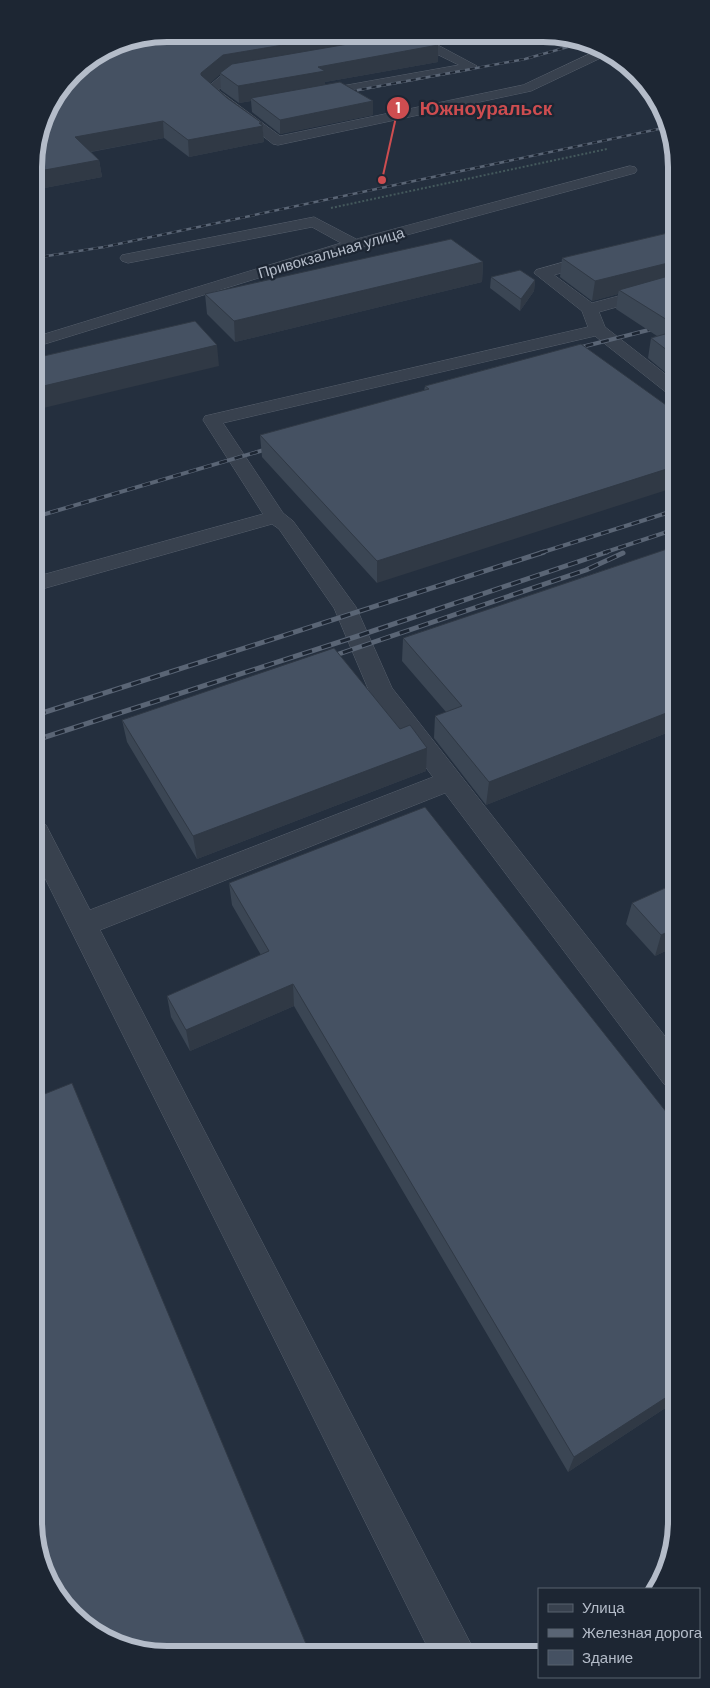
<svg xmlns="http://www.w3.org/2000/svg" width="710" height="1688" font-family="Barlow,sans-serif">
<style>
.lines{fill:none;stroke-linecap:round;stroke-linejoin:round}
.minor-casing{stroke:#565f6c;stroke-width:1}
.path{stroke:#44595c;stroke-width:2;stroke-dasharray:2 2;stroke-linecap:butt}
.minor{fill:#38414e;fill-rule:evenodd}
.rail-far2-casing{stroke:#5a6575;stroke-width:2.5}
.rail-far1-casing{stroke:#5a6575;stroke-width:4}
.rail-casing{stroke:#5a6575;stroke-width:5}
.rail-far2{stroke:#1d2633;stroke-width:2;stroke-dasharray:5;stroke-linecap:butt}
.rail-far1{stroke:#1d2633;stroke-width:2.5;stroke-dasharray:8;stroke-linecap:butt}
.rail{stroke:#1d2633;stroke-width:3;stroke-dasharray:10;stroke-linecap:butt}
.wall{fill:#3b4654}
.shaded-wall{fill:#303945}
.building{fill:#455162;stroke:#303945}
.labels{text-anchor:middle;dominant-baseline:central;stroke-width:4.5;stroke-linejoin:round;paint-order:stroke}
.far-street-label{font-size:15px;fill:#b4bcc9;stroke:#1d2633}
.rim{fill:none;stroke:#b4bcc9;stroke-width:6}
.leader{fill:none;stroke:#ce4d50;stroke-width:2}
.callout-dot{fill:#ce4d50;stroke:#1d2633;stroke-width:2}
.mark-label{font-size:15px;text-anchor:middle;font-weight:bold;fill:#fff}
.callout-label{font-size:19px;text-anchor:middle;font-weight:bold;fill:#ce4d50;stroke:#1d2633;stroke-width:4.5;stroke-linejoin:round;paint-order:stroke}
</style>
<rect width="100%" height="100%" fill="#242f3e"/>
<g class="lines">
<defs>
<path id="minor" d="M406 35H419L477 66 471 70 314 99 308 95 314 91 459 65 416 44Z
M596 51 605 56 531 91 278 145 273 144 204 90 224 73 257 67 261 68 263 71 261 74 232 79 218 90 280 136 523 85Z
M630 166 635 167 637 170 635 173 333 255 35 347V337L341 243 312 227 128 263 122 261 120 258 122 255 314 217 356 239Z
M596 253 602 255 604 258 602 261 554 275 592 303 653 287 659 289 661 292 659 295 599 312 605 327 673 380V394L667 393 595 336 223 423 283 513 293 521 356 607 392 688 675 1049V1088L664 1084 445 793 100 930 474 1650H429L36 860V822L46 825 90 910 433 777 369 691 334 608 279 529 272 524 35 591V577L263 514 203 420 205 416 588 327 582 311 534 273 536 270Z"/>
</defs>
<!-- minor casing -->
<use href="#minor" class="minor-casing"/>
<!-- path -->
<path class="path" d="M331 208 607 149"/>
<!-- minor -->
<use href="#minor" class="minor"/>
<defs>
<path id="rail-far2" d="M407 38 424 35
M342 93 525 59 582 43
M34 258 104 247 668 127"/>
<path id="rail-far1" d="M570 350 672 324
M35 517 274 447
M540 553 673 511
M603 553 673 530"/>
<path id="rail" d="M324 659 586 570 623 553
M36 715 544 552
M36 740 358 636 607 552"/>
</defs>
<!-- rail-far2 casing -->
<use href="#rail-far2" class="rail-far2-casing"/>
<!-- rail-far1 casing -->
<use href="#rail-far1" class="rail-far1-casing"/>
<!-- rail casing -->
<use href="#rail" class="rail-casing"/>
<!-- rail-far2 -->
<use href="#rail-far2" class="rail-far2"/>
<!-- rail-far1 -->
<use href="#rail-far1" class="rail-far1"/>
<!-- rail -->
<use href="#rail" class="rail"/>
</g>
<!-- wall -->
<path class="wall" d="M168 34 438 45V62L325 82V85L373 101V115L280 134 252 112 251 101 239 103 221 90 220 74 210 83 227 98 262 125 264 142 189 157 164 138 91 152 99 160 102 177 34 190 122 47 117 44Z
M672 232V378L648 358 651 338 657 336 616 309 618 294 592 301 560 277 562 258Z
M483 262 482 282 235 342 207 314 205 294Z
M491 277 535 280 534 291 520 311 490 288Z
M581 344 377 583 262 457 260 435 424 391 425 386Z
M673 547 674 730 486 805 434 738 435 716 446 712 402 661 403 638Z
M122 720 426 771 197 859 127 742Z
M229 883 675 1123 676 1401 568 1472 294 1006 190 1051 171 1017 167 996 261 955 232 905Z
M674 884V947L655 956 626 924 632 903Z"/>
<!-- shaded-wall -->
<path class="shaded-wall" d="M168 34H233L129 52 127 42Z
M343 35H400L224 71 203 89 201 73 223 55Z
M438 45V62L325 82V87L251 98V101L239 103 238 86 318 67Z
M373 101V115L280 134V120Z
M163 121 164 138 78 154 75 137Z
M262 123 264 142 189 157 188 140Z
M99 160 102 177 34 190V172Z
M483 262 482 282 235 342 234 321Z
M672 262V281L619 290 618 294 592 301 595 281Z
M535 280 534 291 520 311 521 299Z
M217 345 219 366 35 410V388Z
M673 467V488L377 583V561Z
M674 710V730L486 805 489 782Z
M427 748 426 771 197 859 193 836Z
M674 929V947L655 956 661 935Z
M293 984 294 1006 190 1051 186 1030Z
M676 1391V1401L568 1472 574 1457Z"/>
<!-- building -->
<path class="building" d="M204 34 343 35 223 55 201 73V75L227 98 262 123H259L263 126 188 140 163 121 75 137 99 160 34 172V158L48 108 79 67 107 50Z
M400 35H418L438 45 318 67 325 71 238 86 220 73 232 64Z
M340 82 373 101 280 120 251 98Z
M672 232V262L595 281 562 258Z
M451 239 483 262 234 321 205 294Z
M520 270 535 280 521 299 491 277Z
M672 275V323L619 290Z
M195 321 217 345 35 388V358Z
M672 332V354L651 338Z
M581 344 673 410V467L377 561 260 435 429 389 425 386Z
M673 547 674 710 489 782 435 716 462 706 403 638Z
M334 648 400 729 410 725 427 748 193 836 122 720Z
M425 807 675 1123 676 1391 574 1457 293 984 186 1030 167 996 269 951 229 883Z
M674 884V929L661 935 632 903Z
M72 1083 309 1651 142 1652 73 1615 38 1555 37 1097Z"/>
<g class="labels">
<!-- far-street labels -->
<g class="far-street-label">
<text transform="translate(331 252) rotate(-16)">Привокзальная улица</text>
</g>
</g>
<!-- crop -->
<path d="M0 0H710V1688H0ZM167 42H543A125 125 0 0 1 668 167V1521A125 125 0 0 1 543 1646H167A125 125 0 0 1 42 1521V167A125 125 0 0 1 167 42Z" fill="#1d2633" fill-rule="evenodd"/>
<path class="rim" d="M167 42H543A125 125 0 0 1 668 167V1521A125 125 0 0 1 543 1646H167A125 125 0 0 1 42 1521V167A125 125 0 0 1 167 42Z"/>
<!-- callouts -->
<path class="leader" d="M382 180L398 108"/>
<g class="callout-dot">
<circle cx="382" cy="180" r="5"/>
<circle cx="398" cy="108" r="12"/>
</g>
<g class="mark-label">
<text x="398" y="113">1</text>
</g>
<g class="callout-label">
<text x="486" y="115">Южноуральск</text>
</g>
<!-- legend -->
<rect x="538" y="1588" width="162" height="90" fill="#1d2633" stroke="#59626f"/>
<rect x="548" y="1604" width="25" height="8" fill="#38414e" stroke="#59626f"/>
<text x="582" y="1613" font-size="15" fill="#b4bcc9">Улица</text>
<rect x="548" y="1629" width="25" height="8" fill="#5a6575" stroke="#59626f"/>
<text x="582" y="1638" font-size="15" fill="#b4bcc9">Железная дорога</text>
<rect x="548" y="1650" width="25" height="15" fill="#455162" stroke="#59626f"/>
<text x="582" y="1663" font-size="15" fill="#b4bcc9">Здание</text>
</svg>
